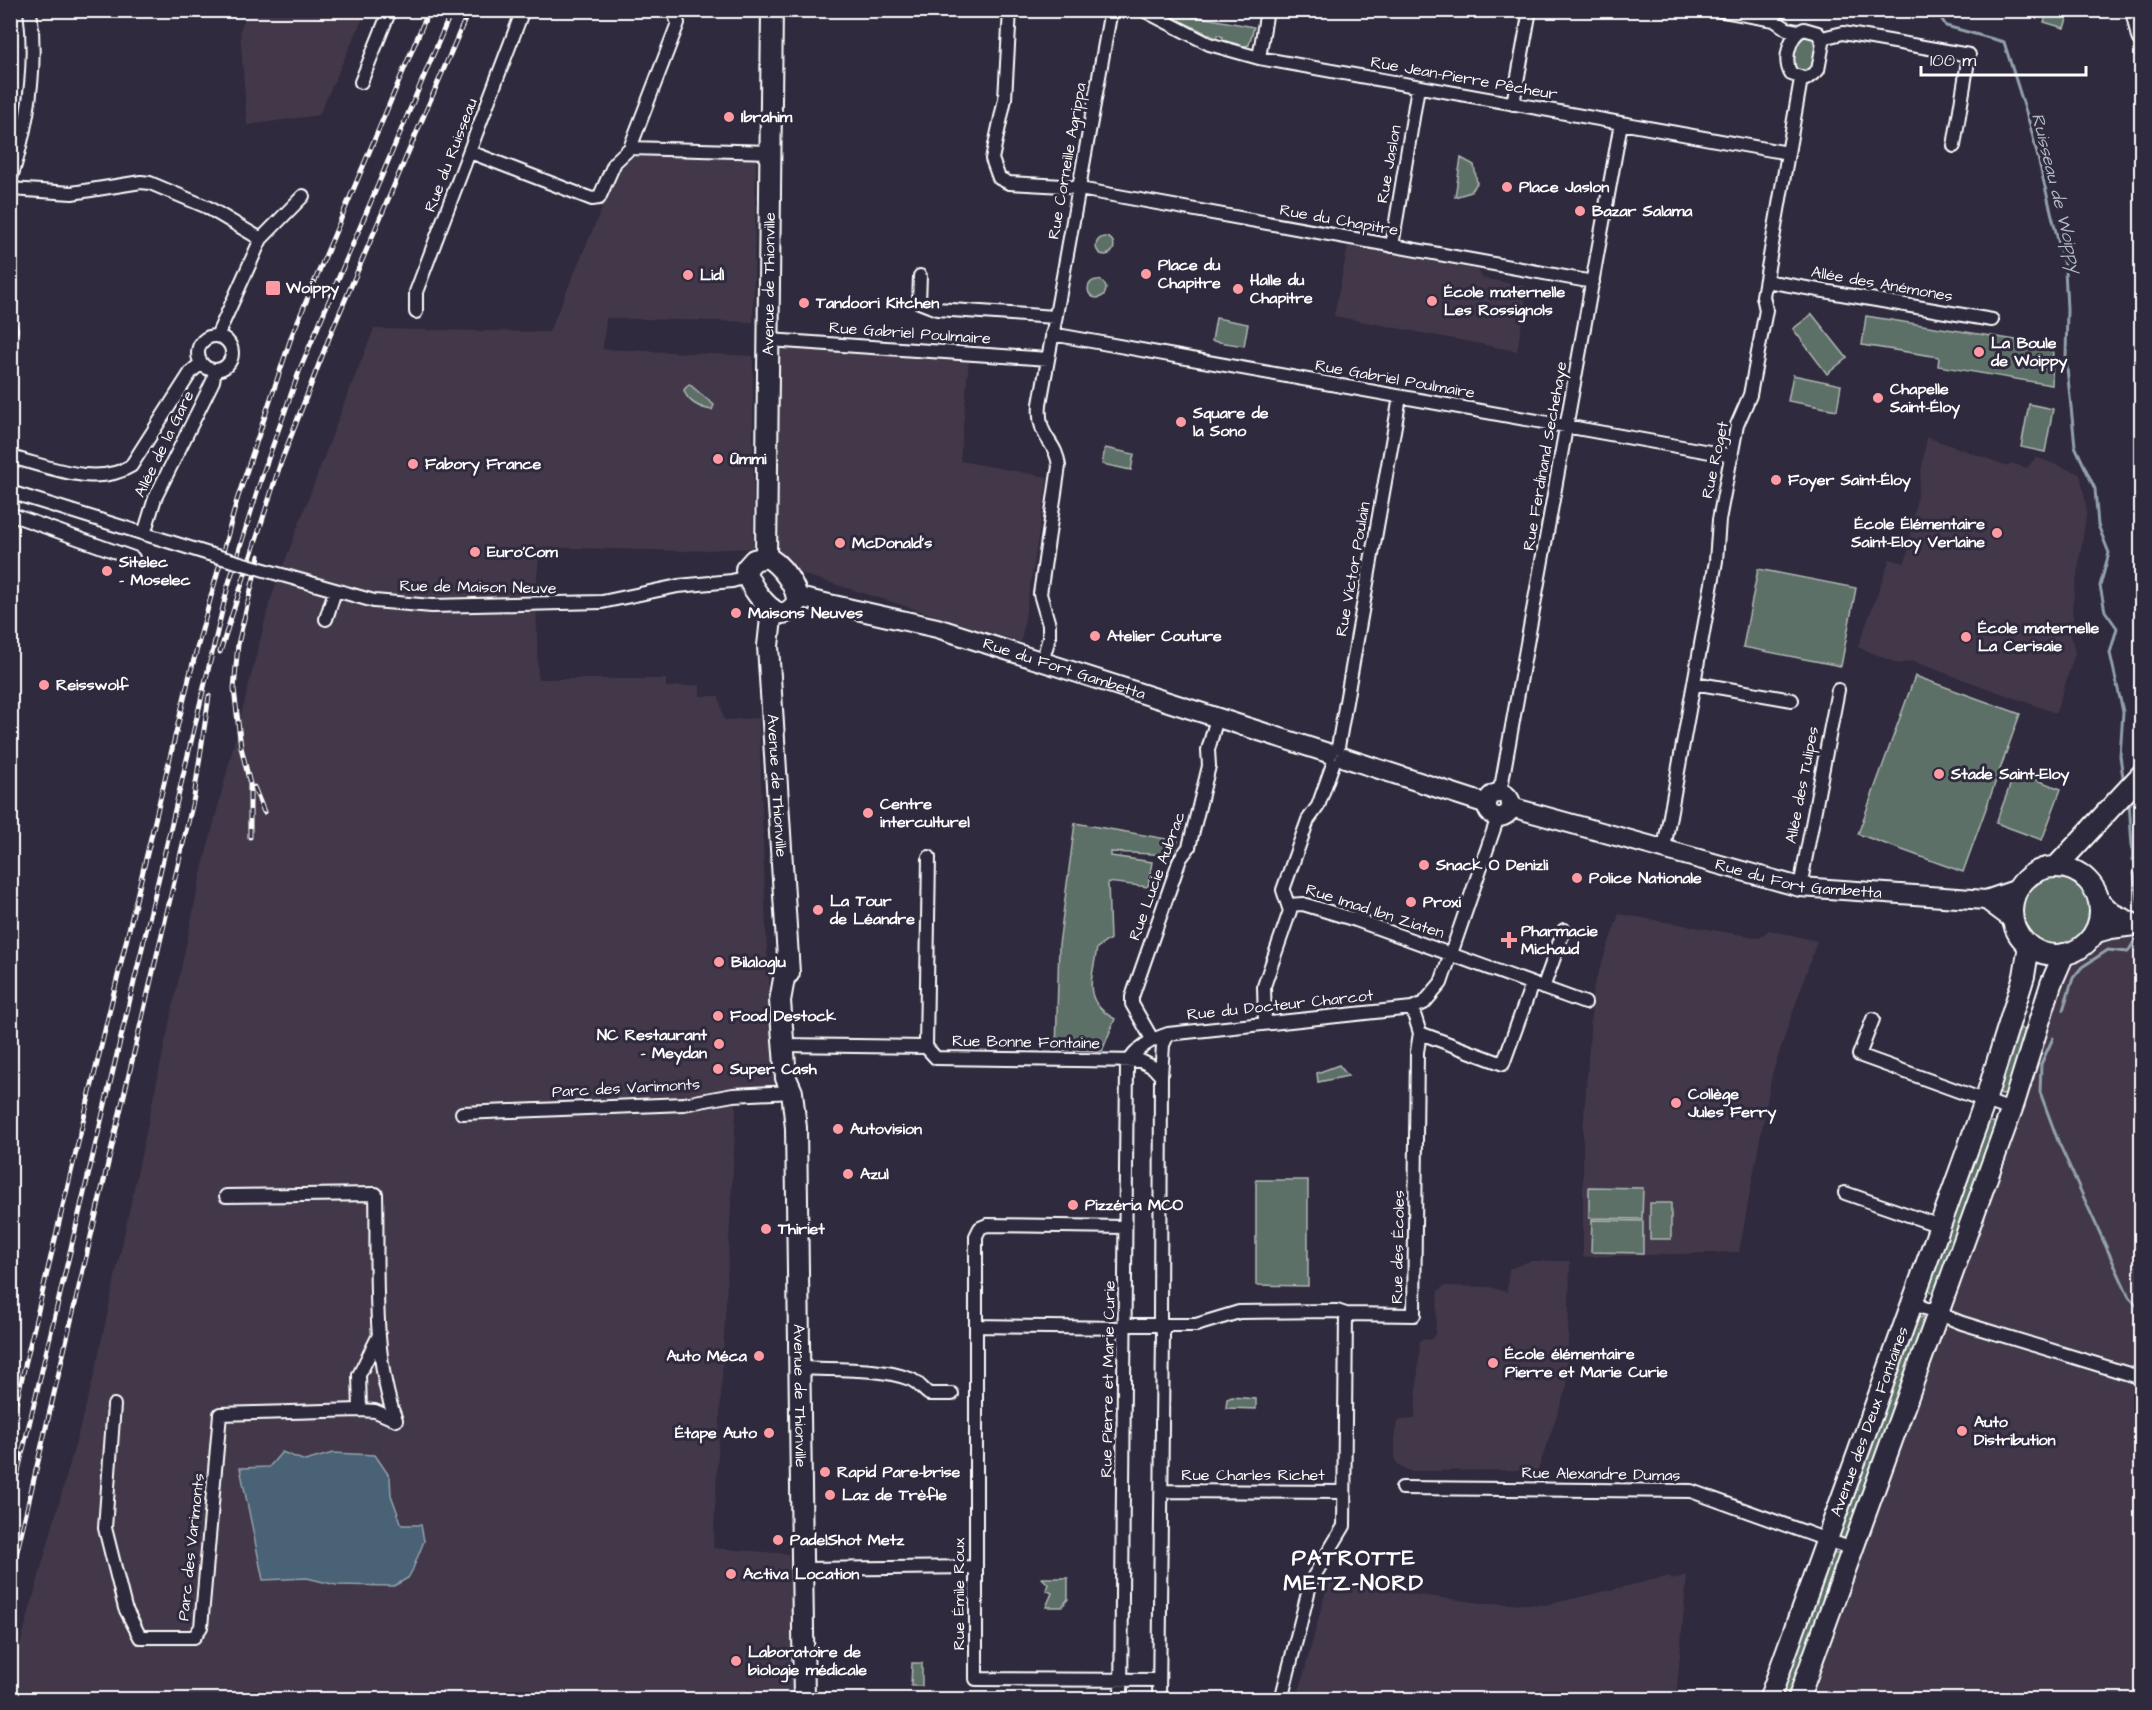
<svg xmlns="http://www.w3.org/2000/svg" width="2152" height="1710" font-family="'Architects Daughter',sans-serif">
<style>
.built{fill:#433948}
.green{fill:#5d6f67;stroke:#aeb7b3;stroke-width:1.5}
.water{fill:#4a6274;stroke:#92a1ac;stroke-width:1.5}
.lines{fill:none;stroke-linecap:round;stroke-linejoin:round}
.stream{stroke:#92a1ac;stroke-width:3}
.street-casing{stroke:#fff;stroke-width:16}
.secondary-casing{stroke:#fff;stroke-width:22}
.primary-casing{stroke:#fff;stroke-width:24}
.street{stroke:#2f2a3d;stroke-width:12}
.secondary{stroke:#2f2a3d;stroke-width:18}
.primary{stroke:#2f2a3d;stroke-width:20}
.rail-casing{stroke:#fff;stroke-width:5}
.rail{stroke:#2f2a3d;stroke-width:3;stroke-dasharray:9;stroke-linecap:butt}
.street-bridge-casing{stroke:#fff;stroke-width:16;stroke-linecap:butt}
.street-bridge{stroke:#2f2a3d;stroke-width:12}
.poi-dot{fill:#ff9aa2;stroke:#2f2a3d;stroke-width:2}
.labels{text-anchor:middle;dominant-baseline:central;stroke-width:6;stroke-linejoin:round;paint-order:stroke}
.street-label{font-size:16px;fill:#fff;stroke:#2f2a3d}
.poi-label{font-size:16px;font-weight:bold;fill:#fff;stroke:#2f2a3d;text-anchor:start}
.water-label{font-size:18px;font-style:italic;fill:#aeb8c0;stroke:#2f2a3d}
.district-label{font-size:22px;font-weight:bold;letter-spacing:1.5px;fill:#fff;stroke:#2f2a3d}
</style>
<rect width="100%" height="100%" fill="#2f2a3d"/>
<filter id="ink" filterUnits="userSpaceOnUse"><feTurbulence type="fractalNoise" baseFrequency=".0167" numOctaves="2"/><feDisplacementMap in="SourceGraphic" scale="12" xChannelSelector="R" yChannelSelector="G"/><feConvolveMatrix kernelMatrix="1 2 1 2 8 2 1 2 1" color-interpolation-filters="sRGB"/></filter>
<g filter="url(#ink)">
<!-- built -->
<path class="built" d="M248 11H366L319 115 247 125 240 30Z
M624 157H756L753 322 606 318 603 349 753 356V548L683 551 540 547 536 587 538 679H666V687L700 685V696H719L724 720 759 718 766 931 775 1082 771 1088 737 1090 713 1548 789 1554 793 1613V1699L11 1700V1678L94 1376 202 870 270 601 345 401 374 329 549 332Z
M1348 246 1478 270 1482 278 1528 287 1517 351 1334 316Z
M776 344 969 359 960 461 1048 477 1021 642 792 571 776 546Z
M1927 437 2008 466 2010 463 2027 468 2036 457 2080 474 2087 510 2072 608 2073 619 2069 627 2075 653 2056 713 1912 661 1899 664 1858 647 1890 559 1904 563 1907 556Z
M1619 914 1759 938 1769 930 1817 941 1772 1074 1739 1252 1583 1257V1132L1593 988Z
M2141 925V1699L1798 1700 2064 954 2081 947 2093 934Z
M1530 1261H1570L1567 1386 1538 1470 1410 1471 1400 1467 1395 1460V1431L1397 1423 1401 1420 1415 1419 1420 1340 1432 1339 1435 1334 1438 1291 1444 1286 1490 1287 1507 1292 1509 1269Z
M1687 1575 1676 1699H1297L1328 1583 1482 1603 1546 1605 1670 1576 1671 1580Z"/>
<!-- green -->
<path class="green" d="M1168 11 1254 27 1249 45 1240 47 1222 40 1223 37 1218 35 1216 38 1162 12Z
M2048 11H2070L2064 28 2044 22Z
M1805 32 1819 40 1814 69 1806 76 1792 67 1796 40Z
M1461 158 1474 165 1477 183 1471 192 1455 197Z
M1096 246a9 9 0 1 1 18 0a9 9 0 1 1-18 0Z
M1088 289a9 9 0 1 1 18 0a9 9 0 1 1-18 0Z
M1812 314 1847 358 1827 374 1793 329Z
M1866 316 2053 346 2052 385 1938 366 1939 357 1862 345Z
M1216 318 1248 324 1244 346 1212 341Z
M1793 375 1841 385 1837 410 1788 401Z
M689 384 714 405 712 410C700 408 687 402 684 390Z
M2029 404 2053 409 2045 452 2021 447Z
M1105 448 1134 454 1131 470 1102 464Z
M1758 569 1856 588 1841 666 1743 647Z
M1915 676 2020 714 1963 872 1858 834Z
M2015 772 2061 789 2042 840 1996 823Z
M1075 823 1178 841 1172 855 1111 852V856L1152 862 1148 887 1108 882 1110 939 1097 948C1092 981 1081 1000 1115 1019L1102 1051 1056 1050 1059 945Z
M2018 912a37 37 0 1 1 74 0a37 37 0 1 1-74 0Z
M2017 1027 2030 1032 2009 1094 2001 1095 1997 1089Z
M1339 1065 1348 1076 1318 1082 1317 1073Z
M1988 1121 1996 1123 1998 1126 1937 1295H1934L1928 1288Z
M1256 1180H1308V1286L1256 1285Z
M1589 1187 1643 1188 1642 1219 1589 1218Z
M1650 1203H1671V1239H1650Z
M1592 1220 1643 1221V1253L1591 1252Z
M1922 1317 1927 1320 1847 1541 1835 1536 1913 1320Z
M1232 1397 1256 1399V1409L1226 1408 1227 1399Z
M1830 1552 1841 1555 1792 1699 1774 1700Z
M1042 1578H1068V1599L1062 1607H1046L1052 1593 1046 1590 1048 1584Z
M912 1663H922V1686H911Z"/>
<!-- water -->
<path class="water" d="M282 1452 305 1461 333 1453 375 1455 390 1477 391 1495 402 1525H421L424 1541 412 1571 408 1578 394 1586 336 1585 307 1578 263 1580 240 1468 269 1467Z"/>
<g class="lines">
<!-- stream -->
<path class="stream" d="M1936 10 1946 26 2004 42 2030 125 2065 269 2067 309 2066 358 2075 446 2095 489 2098 525 2109 553 2100 586 2105 611 2117 628 2110 653 2123 712 2120 756 2123 777
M2129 801 2133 860
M2134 873 2139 905
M2063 1010 2073 978 2082 967 2108 950 2128 952 2135 940
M2053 1038 2041 1064 2040 1092 2058 1141 2129 1297 2142 1311"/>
<defs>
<path id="street" d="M1010 10 1005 99 992 159 999 178 1009 183 1063 186 1593 282
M1143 10 1209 44 1259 58 1788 153
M1718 10 1774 20 1787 29 1798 31
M1804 29 1818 33 1823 43 1818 70 1806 79 1791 74C1783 60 1789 35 1804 29Z
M1822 38 1843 33 1969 55 1954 146
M1259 58 1267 10
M361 82 390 10
M1513 104 1530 10
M630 148 678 23 674 13
M470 152 592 199 599 198 615 162 630 148 771 152
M10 181C28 126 38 69 30 10
M10 189 72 193 141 182 150 183 207 207 261 239
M1392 246 1418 87
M920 276 919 302 937 309 1055 317
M1766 281 1992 320
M416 312V292L523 10
M10 327 11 330
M1052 334 1732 456
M217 336 261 239 303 196
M198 353a17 17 0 1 1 34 0a17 17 0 1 1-34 0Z
M769 340 1048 359
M10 457C48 466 95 488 131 466L191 372 201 363
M10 492 209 554
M10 514 133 558
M144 534 155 498 213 381 215 370
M282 575 374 601 432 606 602 602 678 586 732 581 746 577
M326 619 335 591
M1042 662 1049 638V625L1040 594 1059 466C1056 439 1037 440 1040 404L1111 10
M1694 683 1792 700
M1338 747 1400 397
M1497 794 1502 782 1621 123
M1664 849 1716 561 1719 520 1737 425 1750 395 1766 310 1763 296 1801 79
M1800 887 1838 690
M1288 905 1303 904 1356 920 1585 1003
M1543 988 1564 930
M1873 1019 1859 1055 2011 1110
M1265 1023 1264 986 1290 911 1283 890 1308 820 1318 806 1333 764
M1420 1033 1503 1064 1532 984
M1152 1039 1132 1004V997L1180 859 1189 847 1209 766 1208 750 1217 718
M783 1045 926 1047
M926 1047 936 1058 1141 1061 1153 1067 1161 1076
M926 1047 929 857
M462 1113 684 1104 733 1095 792 1092
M1845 1193 1940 1226
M226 1196 376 1194C378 1262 371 1358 396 1420
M1125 1227 987 1225 980 1228 976 1236V1326L1125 1328
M1912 1303 1962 1323 2142 1378
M1125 1325H1196L1239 1312 1337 1311 1346 1314
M976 1326V1679L1159 1680
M800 1368C835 1370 877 1367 910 1379 918 1382 922 1389 929 1394H952
M114 1405 105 1528 125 1608 140 1637H194L201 1627 220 1414 360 1410 375 1411 396 1420
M360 1410 359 1375 378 1337
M1402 1488 1691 1491 1852 1549
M1162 1491 1344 1492
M802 1569 976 1567
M1121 1700 1127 1065C1136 1048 1150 1040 1168 1034L1412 1008 1424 1003 1441 983 1498 817
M1159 1700 1163 1333 1160 1318 1161 1076 1163 1045 1168 1034
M1281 1700 1311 1581 1344 1526 1346 1314 1414 1315 1417 1052 1420 1033 1412 1008"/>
<g id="secondary">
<path id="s1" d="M798 597 937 628 1328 753"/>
<path d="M1345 758 1487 804"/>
<circle cx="1499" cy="805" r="12"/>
<path id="s2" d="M1511 807 1800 887 1986 900 2018 889"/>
<path d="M2098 899 2113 913 2136 924"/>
<path d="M1986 900 2013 920"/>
<path d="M2093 934 2111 929 2142 925"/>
</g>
<g id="primary">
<path d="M2136 10 2142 37"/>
<path id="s3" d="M766 557 772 10"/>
<path d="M766 557C779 562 801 590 796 604 792 609 787 614 780 613 767 611 746 581 746 569L754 560Z"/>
<path id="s4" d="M772 609 768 646 789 973"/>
<path d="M2056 867 2142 774"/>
<circle cx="2056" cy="911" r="44"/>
<path id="s5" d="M787 962 780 1001 786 1078 792 1092 796 1128 804 1700"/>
<path id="s6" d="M1769 1700 1985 1101 2024 976 2029 946"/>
<path d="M1798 1700 2014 1103 2051 984 2064 954"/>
</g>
</defs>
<!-- street casing -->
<use href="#street" class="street-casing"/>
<!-- secondary casing -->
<use href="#secondary" class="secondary-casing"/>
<!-- primary casing -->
<use href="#primary" class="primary-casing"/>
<!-- street -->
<use href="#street" class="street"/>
<!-- secondary -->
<use href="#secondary" class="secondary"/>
<!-- primary -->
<use href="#primary" class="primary"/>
<defs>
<path id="rail" d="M220 652 281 462 331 333 469 10
M254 787 264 812
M250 837V784L241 747 234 689 238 644 259 556
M10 1428 189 678 237 500 292 335 429 10
M10 1505 228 586 263 473 300 369 452 10
M10 1581 194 797 209 696"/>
</defs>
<!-- rail casing -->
<use href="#rail" class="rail-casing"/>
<!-- rail -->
<use href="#rail" class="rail"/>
<defs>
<path id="street-bridge" d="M209 554 282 575"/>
</defs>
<!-- street-bridge casing -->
<use href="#street-bridge" class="street-bridge-casing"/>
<!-- street-bridge -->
<use href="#street-bridge" class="street-bridge"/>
</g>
</g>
<!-- markers -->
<g class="poi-dot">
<circle cx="729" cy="117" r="6"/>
<circle cx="1507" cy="187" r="6"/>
<circle cx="1580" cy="211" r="6"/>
<circle cx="1146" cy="274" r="6"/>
<circle cx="688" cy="275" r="6"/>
<rect x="265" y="280" width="16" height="16" rx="3"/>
<circle cx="1238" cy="289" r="6"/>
<circle cx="1432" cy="301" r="6"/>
<circle cx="804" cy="303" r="6"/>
<circle cx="1979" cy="352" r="6"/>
<circle cx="1878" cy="398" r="6"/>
<circle cx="1181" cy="422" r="6"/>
<circle cx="718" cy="459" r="6"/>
<circle cx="413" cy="464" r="6"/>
<circle cx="1776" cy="480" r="6"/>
<circle cx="1997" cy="533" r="6"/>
<circle cx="840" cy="543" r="6"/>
<circle cx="475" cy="552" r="6"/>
<circle cx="107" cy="571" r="6"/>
<circle cx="736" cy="613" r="6"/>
<circle cx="1095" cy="636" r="6"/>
<circle cx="1966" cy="637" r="6"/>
<circle cx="44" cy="685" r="6"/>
<circle cx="1939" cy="774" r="6"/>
<circle cx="868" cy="813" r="6"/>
<circle cx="1424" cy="865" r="6"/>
<circle cx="1577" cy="878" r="6"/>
<circle cx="1411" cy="902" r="6"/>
<circle cx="818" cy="910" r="6"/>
<path d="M1506 931h6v6h6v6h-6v6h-6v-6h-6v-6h6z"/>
<circle cx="719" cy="962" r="6"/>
<circle cx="718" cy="1016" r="6"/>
<circle cx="719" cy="1044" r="6"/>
<circle cx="718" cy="1069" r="6"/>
<circle cx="1676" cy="1103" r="6"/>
<circle cx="838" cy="1129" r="6"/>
<circle cx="848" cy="1174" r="6"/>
<circle cx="1073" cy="1205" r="6"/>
<circle cx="766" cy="1229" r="6"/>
<circle cx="759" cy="1356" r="6"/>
<circle cx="1493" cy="1363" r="6"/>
<circle cx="1962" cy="1431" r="6"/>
<circle cx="769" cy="1433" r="6"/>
<circle cx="825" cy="1472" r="6"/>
<circle cx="830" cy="1495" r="6"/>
<circle cx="778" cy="1540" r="6"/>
<circle cx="731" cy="1574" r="6"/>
<circle cx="736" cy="1661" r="6"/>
</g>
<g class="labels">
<!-- street labels -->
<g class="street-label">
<text transform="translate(1464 78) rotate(10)">Rue Jean-Pierre Pêcheur</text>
<text transform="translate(451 155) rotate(-69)">Rue du Ruisseau</text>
<text transform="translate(1067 161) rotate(-80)">Rue Corneille Agrippa</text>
<text transform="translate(1389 164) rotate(-80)">Rue Jaslon</text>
<text transform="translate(1339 220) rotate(10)">Rue du Chapitre</text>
<text stroke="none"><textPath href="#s3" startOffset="273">Avenue de Thionville</textPath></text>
<text transform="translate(1882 284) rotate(10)">Allée des Anémones</text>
<text transform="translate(910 333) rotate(4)">Rue Gabriel Poulmaire</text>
<text transform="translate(1395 379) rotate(10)">Rue Gabriel Poulmaire</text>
<text transform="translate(164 444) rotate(-64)">Allée de la Gare</text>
<text transform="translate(1545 456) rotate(-80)">Rue Ferdinand Sechehaye</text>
<text transform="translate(1715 460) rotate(-78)">Rue Roget</text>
<text transform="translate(1353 569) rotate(-80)">Rue Victor Poulain</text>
<text transform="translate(478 587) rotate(1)">Rue de Maison Neuve</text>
<text stroke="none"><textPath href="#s1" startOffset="276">Rue du Fort Gambetta</textPath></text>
<text stroke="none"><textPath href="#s4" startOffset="177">Avenue de Thionville</textPath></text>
<text transform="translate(1802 785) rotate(-79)">Allée des Tulipes</text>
<text transform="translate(1157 876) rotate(-70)">Rue Lucie Aubrac</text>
<text stroke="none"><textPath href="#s2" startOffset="297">Rue du Fort Gambetta</textPath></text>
<text transform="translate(1375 911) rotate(18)">Rue Imad Ibn Ziaten</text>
<text transform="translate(1280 1005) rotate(-6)">Rue du Docteur Charcot</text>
<text transform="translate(1026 1042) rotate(1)">Rue Bonne Fontaine</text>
<text transform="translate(626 1088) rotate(-3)">Parc des Varimonts</text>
<text transform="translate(1398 1247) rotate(-89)">Rue des Écoles</text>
<text transform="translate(1108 1379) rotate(-89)">Rue Pierre et Marie Curie</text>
<text stroke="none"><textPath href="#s5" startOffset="436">Avenue de Thionville</textPath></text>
<text stroke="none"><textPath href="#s6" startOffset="296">Avenue des Deux Fontaines</textPath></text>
<text transform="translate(1601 1474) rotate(1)">Rue Alexandre Dumas</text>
<text x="1253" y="1475">Rue Charles Richet</text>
<text transform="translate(191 1547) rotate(-84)">Parc des Varimonts</text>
<text transform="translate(959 1594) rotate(-90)">Rue Émile Roux</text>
</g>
<!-- poi labels -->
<g class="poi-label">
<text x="741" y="117">Ibrahim</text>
<text x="1519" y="187">Place Jaslon</text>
<text x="1592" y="211">Bazar Salama</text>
<text x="1158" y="265">Place du<tspan x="1158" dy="18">Chapitre</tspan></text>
<text x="700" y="275">Lidl</text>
<text x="1250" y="280">Halle du<tspan x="1250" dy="18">Chapitre</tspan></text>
<text x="286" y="288">Woippy</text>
<text x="1444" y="292">École maternelle<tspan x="1444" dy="18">Les Rossignols</tspan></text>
<text x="816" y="303">Tandoori Kitchen</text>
<text x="1991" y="343">La Boule<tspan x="1991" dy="18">de Woippy</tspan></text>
<text x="1890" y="389">Chapelle<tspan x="1890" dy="18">Saint-Éloy</tspan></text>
<text x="1193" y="413">Square de<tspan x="1193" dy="18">la Sono</tspan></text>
<text x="730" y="459">Ūmmi</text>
<text x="425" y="464">Fabory France</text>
<text x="1788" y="480">Foyer Saint-Éloy</text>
<text x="1985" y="524" text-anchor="end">École Élémentaire<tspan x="1985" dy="18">Saint-Eloy Verlaine</tspan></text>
<text x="852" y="543">McDonald's</text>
<text x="487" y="552">Euro'Com</text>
<text x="119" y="562">Sitelec<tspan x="119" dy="18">- Moselec</tspan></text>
<text x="748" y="613">Maisons Neuves</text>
<text x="1978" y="628">École maternelle<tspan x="1978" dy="18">La Cerisaie</tspan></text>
<text x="1107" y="636">Atelier Couture</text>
<text x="56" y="685">Reisswolf</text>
<text x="1951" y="774">Stade Saint-Eloy</text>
<text x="880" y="804">Centre<tspan x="880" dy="18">interculturel</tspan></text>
<text x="1436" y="865">Snack O Denizli</text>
<text x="1589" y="878">Police Nationale</text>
<text x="830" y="901">La Tour<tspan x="830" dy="18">de Léandre</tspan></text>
<text x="1423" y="902">Proxi</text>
<text x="1521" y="931">Pharmacie<tspan x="1521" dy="18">Michaud</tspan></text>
<text x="731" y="962">Bilaloglu</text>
<text x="730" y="1016">Food Destock</text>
<text x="707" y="1035" text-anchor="end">NC Restaurant<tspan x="707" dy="18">- Meydan</tspan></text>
<text x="730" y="1069">Super Cash</text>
<text x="1688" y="1094">Collège<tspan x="1688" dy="18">Jules Ferry</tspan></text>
<text x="850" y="1129">Autovision</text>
<text x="860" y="1174">Azul</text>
<text x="1085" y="1205">Pizzéria MCO</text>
<text x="778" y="1229">Thiriet</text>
<text x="1505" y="1354">École élémentaire<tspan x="1505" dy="18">Pierre et Marie Curie</tspan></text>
<text x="747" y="1356" text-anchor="end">Auto Méca</text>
<text x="1974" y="1422">Auto<tspan x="1974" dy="18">Distribution</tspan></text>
<text x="757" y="1433" text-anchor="end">Étape Auto</text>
<text x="837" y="1472">Rapid Pare-brise</text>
<text x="842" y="1495">Laz de Trèfle</text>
<text x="790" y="1540">PadelShot Metz</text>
<text x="743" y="1574">Activa Location</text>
<text x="748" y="1652">Laboratoire de<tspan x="748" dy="18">biologie médicale</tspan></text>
</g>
<!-- water labels -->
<g class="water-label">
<text transform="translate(2057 193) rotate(76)">Ruisseau de Woippy</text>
</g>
<!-- district labels -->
<g class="district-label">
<text x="1354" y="1558">PATROTTE<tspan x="1354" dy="25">METZ-NORD</tspan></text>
</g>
</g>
<!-- margin -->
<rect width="2152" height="1710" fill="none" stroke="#2f2a3d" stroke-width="36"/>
<rect x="18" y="18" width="2116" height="1674" fill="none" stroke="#fff" stroke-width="2" filter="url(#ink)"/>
<!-- scale -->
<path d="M1921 66v9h165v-9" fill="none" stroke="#ffffff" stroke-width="3"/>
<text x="1930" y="66" font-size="18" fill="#ffffff" stroke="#2f2a3d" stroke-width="4.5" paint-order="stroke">100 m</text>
</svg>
